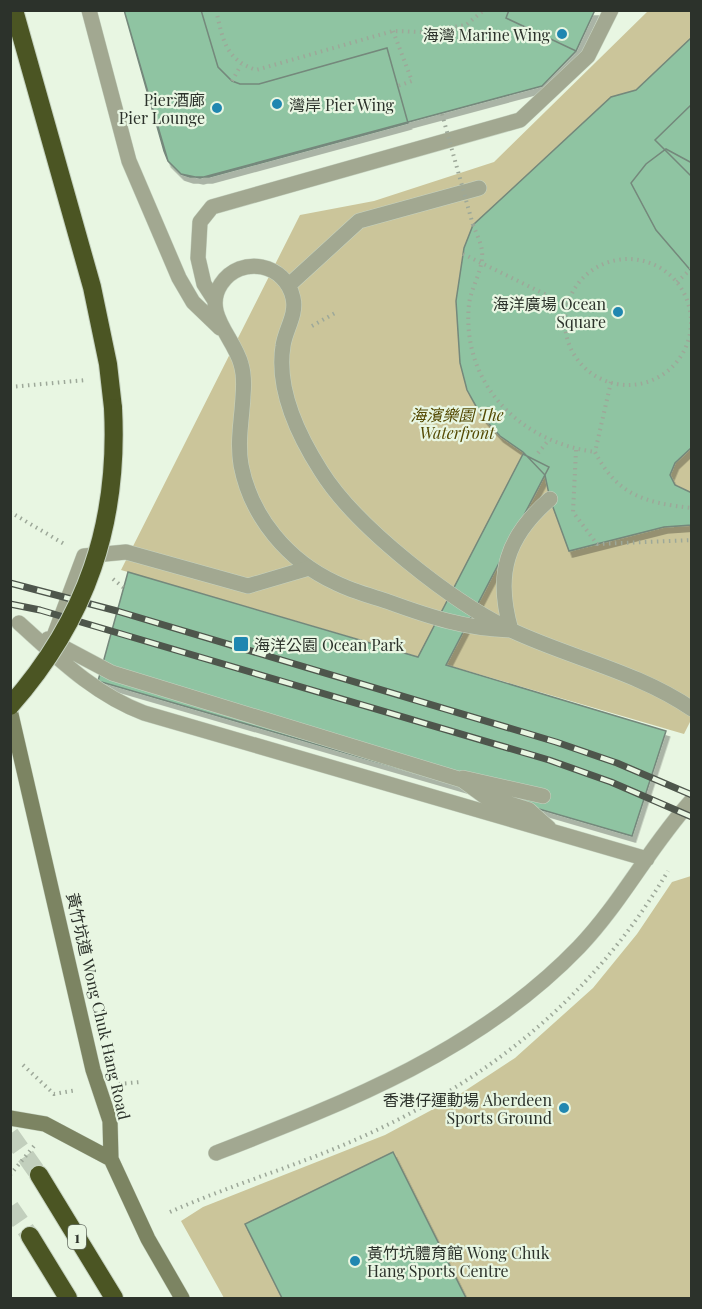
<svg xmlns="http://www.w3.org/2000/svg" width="702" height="1309" font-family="'Playfair Display','Noto Sans TC',serif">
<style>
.green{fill:#cbc59a}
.building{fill:#8fc4a2;stroke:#74887b;stroke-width:1.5;filter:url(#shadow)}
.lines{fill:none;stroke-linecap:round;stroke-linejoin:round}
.highway-tunnel{stroke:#c2cfbd;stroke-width:18;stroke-dasharray:18 9;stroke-linecap:butt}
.lane-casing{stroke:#c6d3c1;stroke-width:16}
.street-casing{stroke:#c6d3c1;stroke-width:16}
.secondary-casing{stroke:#c6d3c1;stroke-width:16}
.highway-casing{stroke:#c6d3c1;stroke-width:20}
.path{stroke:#9da899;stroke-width:4;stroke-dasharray:1.5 4.5;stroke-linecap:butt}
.lane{stroke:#a2a891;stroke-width:15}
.street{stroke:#a2a891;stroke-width:15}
.secondary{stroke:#7c8462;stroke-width:15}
.highway{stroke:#4b5523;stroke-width:18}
.rail-casing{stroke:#4e564c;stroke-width:7}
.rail{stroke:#e8f6e2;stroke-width:4.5;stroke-dasharray:14;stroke-linecap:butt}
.highway-bridge-casing{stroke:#c6d3c1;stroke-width:20;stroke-linecap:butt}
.path-bridge{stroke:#9da899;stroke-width:4;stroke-dasharray:1.5 4.5;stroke-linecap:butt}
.highway-bridge{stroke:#4b5523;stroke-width:18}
.poi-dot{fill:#2087b0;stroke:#e8f6e2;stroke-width:2}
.labels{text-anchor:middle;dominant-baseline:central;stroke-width:4.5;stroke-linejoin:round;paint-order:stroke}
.shield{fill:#e8f6e2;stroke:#646d62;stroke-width:1.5}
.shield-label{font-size:15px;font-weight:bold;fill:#2c322b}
.poi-label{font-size:16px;fill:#2c322b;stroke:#e8f6e2;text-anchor:end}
.park-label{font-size:16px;font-style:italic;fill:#534902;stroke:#e8f6e2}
.street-label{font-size:16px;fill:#2c322b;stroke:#e8f6e2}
</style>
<defs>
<filter id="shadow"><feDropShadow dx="3.5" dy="6" stdDeviation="0" flood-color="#0004"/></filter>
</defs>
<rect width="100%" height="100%" fill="#e8f6e2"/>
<!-- green -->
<path class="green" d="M648 11H691L692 718 684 734 121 570 300 215 374 201 494 162Z
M691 876V1298H224L181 1221 203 1207 385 1135 454 1098 515 1058 593 988 637 934 672 882Z"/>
<!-- building -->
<path class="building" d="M124 10H201L218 67 232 81 240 84H259L387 48 408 123 209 177H190L181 174 168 161 164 151Z
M124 10H595L576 51 542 86 200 178 181 174 168 161Z
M509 10H595L576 51 506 18Z
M692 37V447L675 463 670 475 675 485 692 493V525L664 527 569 551 550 499 545 475 523 452 500 436 481 415 467 390 460 363 456 301 464 248 473 225 611 97 636 90Z
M692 104V177L655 140Z
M666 149 692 163V272L656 230 631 183 646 164Z
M523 454 549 467 446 665 666 731 632 836 98 681 128 572 418 657Z
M393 1152 466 1298H282L245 1224Z"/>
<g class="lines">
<!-- highway-tunnel -->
<path class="highway-tunnel" d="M10 1134 39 1175
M10 1207 30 1236"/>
<defs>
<path id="lane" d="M89 10 129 161 179 278 193 302 220 328
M289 285 359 221 479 188
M215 301 204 284 198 258 200 222 212 207 520 120 588 56 611 10
M19 623C58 658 94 694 144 713L647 859
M511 630C467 629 430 617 389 602 371 596 352 591 336 583 288 561 251 517 241 465 237 441 242 419 243 396 244 385 244 374 241 364 234 337 202 313 221 284 241 254 286 264 293 298 297 315 285 330 283 346 276 390 298 435 321 471 355 526 453 603 513 631 571 658 638 672 692 709
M511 630C495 575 506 537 550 499
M48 639 112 673 462 780 484 796 529 810 549 828
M463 778 543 796
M216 1153C347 1102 479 1051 579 947 622 902 650 846 692 800"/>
<path id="street" d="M54 636 84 556 126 552 248 586 309 568"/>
<path id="secondary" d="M10 710 93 1070 110 1121 111 1159 148 1239 182 1298
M10 1118 45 1124 111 1159"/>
<path id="highway" d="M14 10 92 287 108 364 113 408
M39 1175 114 1298
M30 1236 68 1298"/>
</defs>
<!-- lane casing -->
<use href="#lane" class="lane-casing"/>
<!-- street casing -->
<use href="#street" class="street-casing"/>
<!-- secondary casing -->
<use href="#secondary" class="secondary-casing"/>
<!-- highway casing -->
<use href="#highway" class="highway-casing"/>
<!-- path -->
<path class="path" d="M216 10C223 40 225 59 256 70L393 31 425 32 466 25 484 10
M393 31 412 81 398 86
M232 81 241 65
M473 225C476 233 481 242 482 251 484 269 471 287 469 304 461 384 520 442 595 452
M463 254 567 305
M565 322a63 63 0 1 1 126 0a63 63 0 1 1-126 0Z
M677 282 692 268
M312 326 335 313
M611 382 595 452C617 495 645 503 692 508
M10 387 86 380
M576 450 573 512 597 544 692 540
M538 453 548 441
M10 512 66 545
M113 579 124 588
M23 1065 54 1094 77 1090
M119 1084 140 1082
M170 1212C228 1186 290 1168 348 1143 485 1084 592 999 668 871"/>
<!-- lane -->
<use href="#lane" class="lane"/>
<!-- street -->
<use href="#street" class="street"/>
<!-- secondary -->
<use href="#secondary" class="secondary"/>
<!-- highway -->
<use href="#highway" class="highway"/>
<defs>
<path id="rail" d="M10 583 117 611 556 742 617 763 692 795
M10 604 40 610 549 760 611 782 692 817"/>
</defs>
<!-- rail casing -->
<use href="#rail" class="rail-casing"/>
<!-- rail -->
<use href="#rail" class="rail"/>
<defs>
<path id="highway-bridge" d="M10 706C87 619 119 523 113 408"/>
</defs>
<!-- highway-bridge casing -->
<use href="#highway-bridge" class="highway-bridge-casing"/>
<!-- path-bridge -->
<path class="path-bridge" d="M442 114 473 225
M10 1175 34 1146"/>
<!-- highway-bridge -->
<use href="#highway-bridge" class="highway-bridge"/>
</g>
<!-- markers -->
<g class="poi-dot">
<circle cx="562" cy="34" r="6"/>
<circle cx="277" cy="104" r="6"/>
<circle cx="217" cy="108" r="6"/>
<circle cx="618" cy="312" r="6"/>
<rect x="233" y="636" width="16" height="16" rx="3"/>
<circle cx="564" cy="1108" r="6"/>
<circle cx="355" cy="1261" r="6"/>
</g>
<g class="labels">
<!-- shield labels -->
<rect class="shield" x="68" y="1225" width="18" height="24" rx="4.5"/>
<g class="shield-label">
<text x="77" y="1237">1</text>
</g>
<!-- poi labels -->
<g class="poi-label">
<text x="550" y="34">海灣 Marine Wing</text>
<text x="205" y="99">Pier酒廊<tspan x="205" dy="18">Pier Lounge</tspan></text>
<text x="289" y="104" text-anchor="start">灣岸 Pier Wing</text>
<text x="606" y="303">海洋廣場 Ocean<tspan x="606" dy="18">Square</tspan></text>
<text x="254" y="644" text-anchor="start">海洋公園 Ocean Park</text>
<text x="552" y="1099">香港仔運動場 Aberdeen<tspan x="552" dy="18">Sports Ground</tspan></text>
<text x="367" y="1252" text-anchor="start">黃竹坑體育館 Wong Chuk<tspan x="367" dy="18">Hang Sports Centre</tspan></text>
</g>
<!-- park labels -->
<g class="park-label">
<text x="457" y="414">海濱樂園 The<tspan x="457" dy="18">Waterfront</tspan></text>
</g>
<!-- street labels -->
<g class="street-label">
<text transform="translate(99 1006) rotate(77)">黃竹坑道 Wong Chuk Hang Road</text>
</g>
</g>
<!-- border -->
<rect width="702" height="1309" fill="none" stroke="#2c322b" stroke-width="24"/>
</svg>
